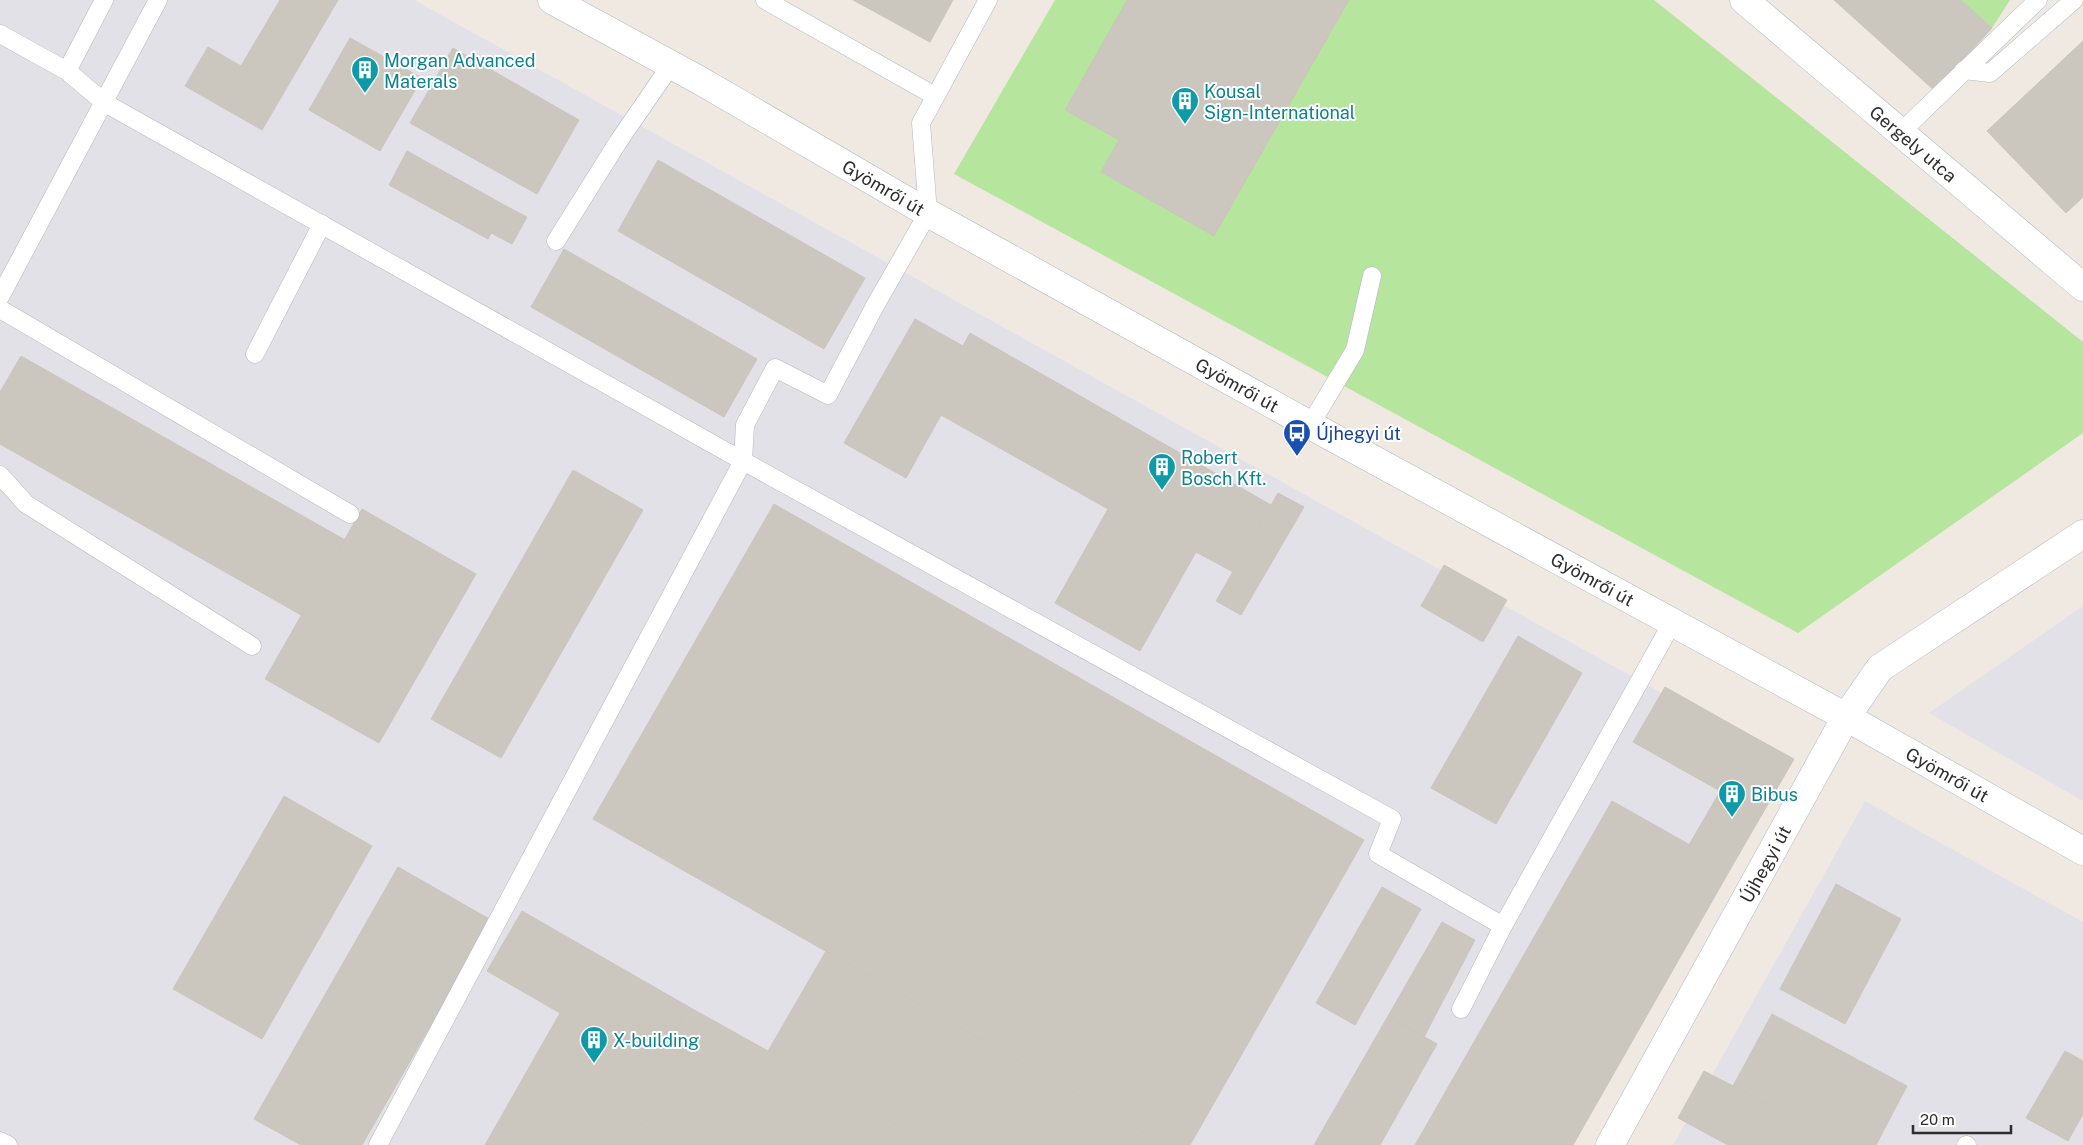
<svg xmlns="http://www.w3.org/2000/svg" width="2083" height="1145" font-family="'Public Sans',sans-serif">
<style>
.industrial{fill:#e3e1e8}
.green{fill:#b6e59e}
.building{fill:#cbc7bf;stroke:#cbc5ba}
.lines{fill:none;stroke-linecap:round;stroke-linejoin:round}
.lane-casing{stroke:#b4b7c1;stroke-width:19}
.street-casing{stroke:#b4b7c1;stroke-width:29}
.secondary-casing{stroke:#b4b7c1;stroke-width:29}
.lane{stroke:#fff;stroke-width:18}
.street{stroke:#fff;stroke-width:28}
.secondary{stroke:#fff;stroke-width:28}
.labels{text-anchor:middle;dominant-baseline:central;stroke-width:4;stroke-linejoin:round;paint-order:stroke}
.culture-label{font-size:18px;fill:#0d838f;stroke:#fff;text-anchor:start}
.street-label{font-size:18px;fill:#2e2e2e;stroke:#fff}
.transit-label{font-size:18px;fill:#164399;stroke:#fff;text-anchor:start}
</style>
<rect width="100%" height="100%" fill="#efe9e1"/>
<!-- industrial -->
<path class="industrial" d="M0 0H414L1779 758 1574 1145H0Z
M2083 606V801L1929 713Z
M1865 801 2083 922V1145H1673Z"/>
<!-- green -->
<path class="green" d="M1055 0H1654L2083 342V433L1798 633 954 174Z
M1961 0H2010L1992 28Z"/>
<!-- building -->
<path class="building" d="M280 0H338L262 130 185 86 208 47 241 66Z
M853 0H953L930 42Z
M1127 0H1349L1214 236 1101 172 1119 140 1065 110Z
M1834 0H1961L1992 28 1935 91Z
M350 38 422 78 380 151 309 110Z
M2083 41V197L2066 213 1987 131Z
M453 48 579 120 537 194 410 123Z
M407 151 506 206 488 239 389 185Z
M658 160 865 278 824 349 618 231Z
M506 206 527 217 512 244 491 233Z
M564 249 757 359 724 417 531 307Z
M915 319 963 346 970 333 1271 505 1233 572 1196 552 1140 651 1055 603 1108 509 941 415 906 478 844 443Z
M21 356 345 540 301 615 0 444V392Z
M573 470 643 510 501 758 431 719Z
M1278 493 1304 507 1241 615 1216 601Z
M774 504 1364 840 1190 1145H1167L593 819Z
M362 509 476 574 379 743 265 679Z
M1444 565 1507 600 1483 642 1421 606Z
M1518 636 1582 673 1496 824 1431 788Z
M1665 687 1752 736 1720 791 1633 742Z
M1752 736 1794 759 1731 868 1689 845Z
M284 796 372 846 262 1039 173 989Z
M1612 801 1731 868 1573 1145H1415Z
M398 867 491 920 362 1145H301L254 1119Z
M1836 884 1901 919 1845 1024 1780 989Z
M1382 887 1421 909 1355 1025 1316 1003Z
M522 911 689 1007 610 1145H485L560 1013 487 971Z
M1442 922 1475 940 1424 1037 1388 1016Z
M826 951 1167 1145H933L768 1051Z
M689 1007 768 1051 933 1145H678L627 1116Z
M1772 1014 1907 1086 1876 1145H1844L1733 1086Z
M1388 1016 1437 1044 1380 1145H1314Z
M2065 1051 2083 1061V1114L2068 1141 2026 1118Z
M1704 1071 1733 1086 1844 1145H1728L1678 1118Z
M627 1116 678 1145H610Z"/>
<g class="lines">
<defs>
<path id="lane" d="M765 0 935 96
M0 34 67 71 105 103 743 461 1392 819 1378 854 1503 926
M1964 70 1990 73 2074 0
M67 71 104 0
M1901 132 2038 0
M556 241 618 142 671 65
M0 297 158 0
M0 309 350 514
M255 354 322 224
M1310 425 1355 350 1372 276
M0 475 26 504 252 646
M1461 1009 1503 926 1672 623
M0 1141 8 1145
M378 1145 743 461 745 425 775 368 828 395 876 304 928 213 921 123 988 0
M1966 1145H1967"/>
<g id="street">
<path id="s1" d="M1744 0 2083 287"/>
<path id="s2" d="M1610 1145 1846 717"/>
</g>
<g id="secondary">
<path id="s3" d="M552 0 699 80 928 213 1310 425 1846 717 2083 851"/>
<path d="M1846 717 1880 668 2083 534"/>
</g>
</defs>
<!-- lane casing -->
<use href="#lane" class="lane-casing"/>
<!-- street casing -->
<use href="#street" class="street-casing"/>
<!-- secondary casing -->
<use href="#secondary" class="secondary-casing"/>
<!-- lane -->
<use href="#lane" class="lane"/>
<!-- street -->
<use href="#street" class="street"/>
<!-- secondary -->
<use href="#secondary" class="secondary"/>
</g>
<!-- icons -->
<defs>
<symbol id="building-pin" viewBox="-11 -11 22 30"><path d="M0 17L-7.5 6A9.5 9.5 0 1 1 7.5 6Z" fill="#0f9aa8" stroke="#fff"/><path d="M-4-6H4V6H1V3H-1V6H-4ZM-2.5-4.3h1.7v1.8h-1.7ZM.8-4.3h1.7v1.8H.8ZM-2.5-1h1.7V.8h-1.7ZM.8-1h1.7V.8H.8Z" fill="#fff"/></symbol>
<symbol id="bus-pin" viewBox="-11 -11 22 30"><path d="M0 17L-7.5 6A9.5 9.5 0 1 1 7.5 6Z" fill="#1a4fb4" stroke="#fff"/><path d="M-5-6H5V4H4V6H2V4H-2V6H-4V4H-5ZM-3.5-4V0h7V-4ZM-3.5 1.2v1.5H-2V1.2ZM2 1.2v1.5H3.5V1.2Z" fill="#fff"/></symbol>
</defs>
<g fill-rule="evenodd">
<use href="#building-pin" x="349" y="54" width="32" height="43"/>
<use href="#building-pin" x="1169" y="85" width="32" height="43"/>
<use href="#bus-pin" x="1281" y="417" width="32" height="43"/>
<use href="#building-pin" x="1146" y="451" width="32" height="43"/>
<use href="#building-pin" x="1716" y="778" width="32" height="43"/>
<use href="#building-pin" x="578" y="1024" width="32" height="43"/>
</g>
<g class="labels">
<!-- culture labels -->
<g class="culture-label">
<text x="384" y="60">Morgan Advanced<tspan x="384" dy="21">Materals</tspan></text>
<text x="1204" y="91">Kousal<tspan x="1204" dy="21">Sign-International</tspan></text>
<text x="1181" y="457">Robert<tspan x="1181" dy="21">Bosch Kft.</tspan></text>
<text x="1751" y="794">Bibus</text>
<text x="613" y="1040">X-building</text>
</g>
<!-- street labels -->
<g class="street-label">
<text stroke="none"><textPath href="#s1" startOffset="222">Gergely utca</textPath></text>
<text stroke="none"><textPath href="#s3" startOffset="381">Gyömrői út</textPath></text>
<text stroke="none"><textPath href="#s3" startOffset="786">Gyömrői út</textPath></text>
<text stroke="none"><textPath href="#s3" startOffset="1191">Gyömrői út</textPath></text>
<text stroke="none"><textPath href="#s3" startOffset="1596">Gyömrői út</textPath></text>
<text stroke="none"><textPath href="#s2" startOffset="321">Újhegyi út</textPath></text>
</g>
<!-- transit labels -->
<g class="transit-label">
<text x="1316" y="433">Újhegyi út</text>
</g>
</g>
<!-- scale -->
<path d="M1913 1125v8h98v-8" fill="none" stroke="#2e2e2e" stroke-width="2.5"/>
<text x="1920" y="1125" font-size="15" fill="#2e2e2e" stroke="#ffffff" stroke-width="4" paint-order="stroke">20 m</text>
</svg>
